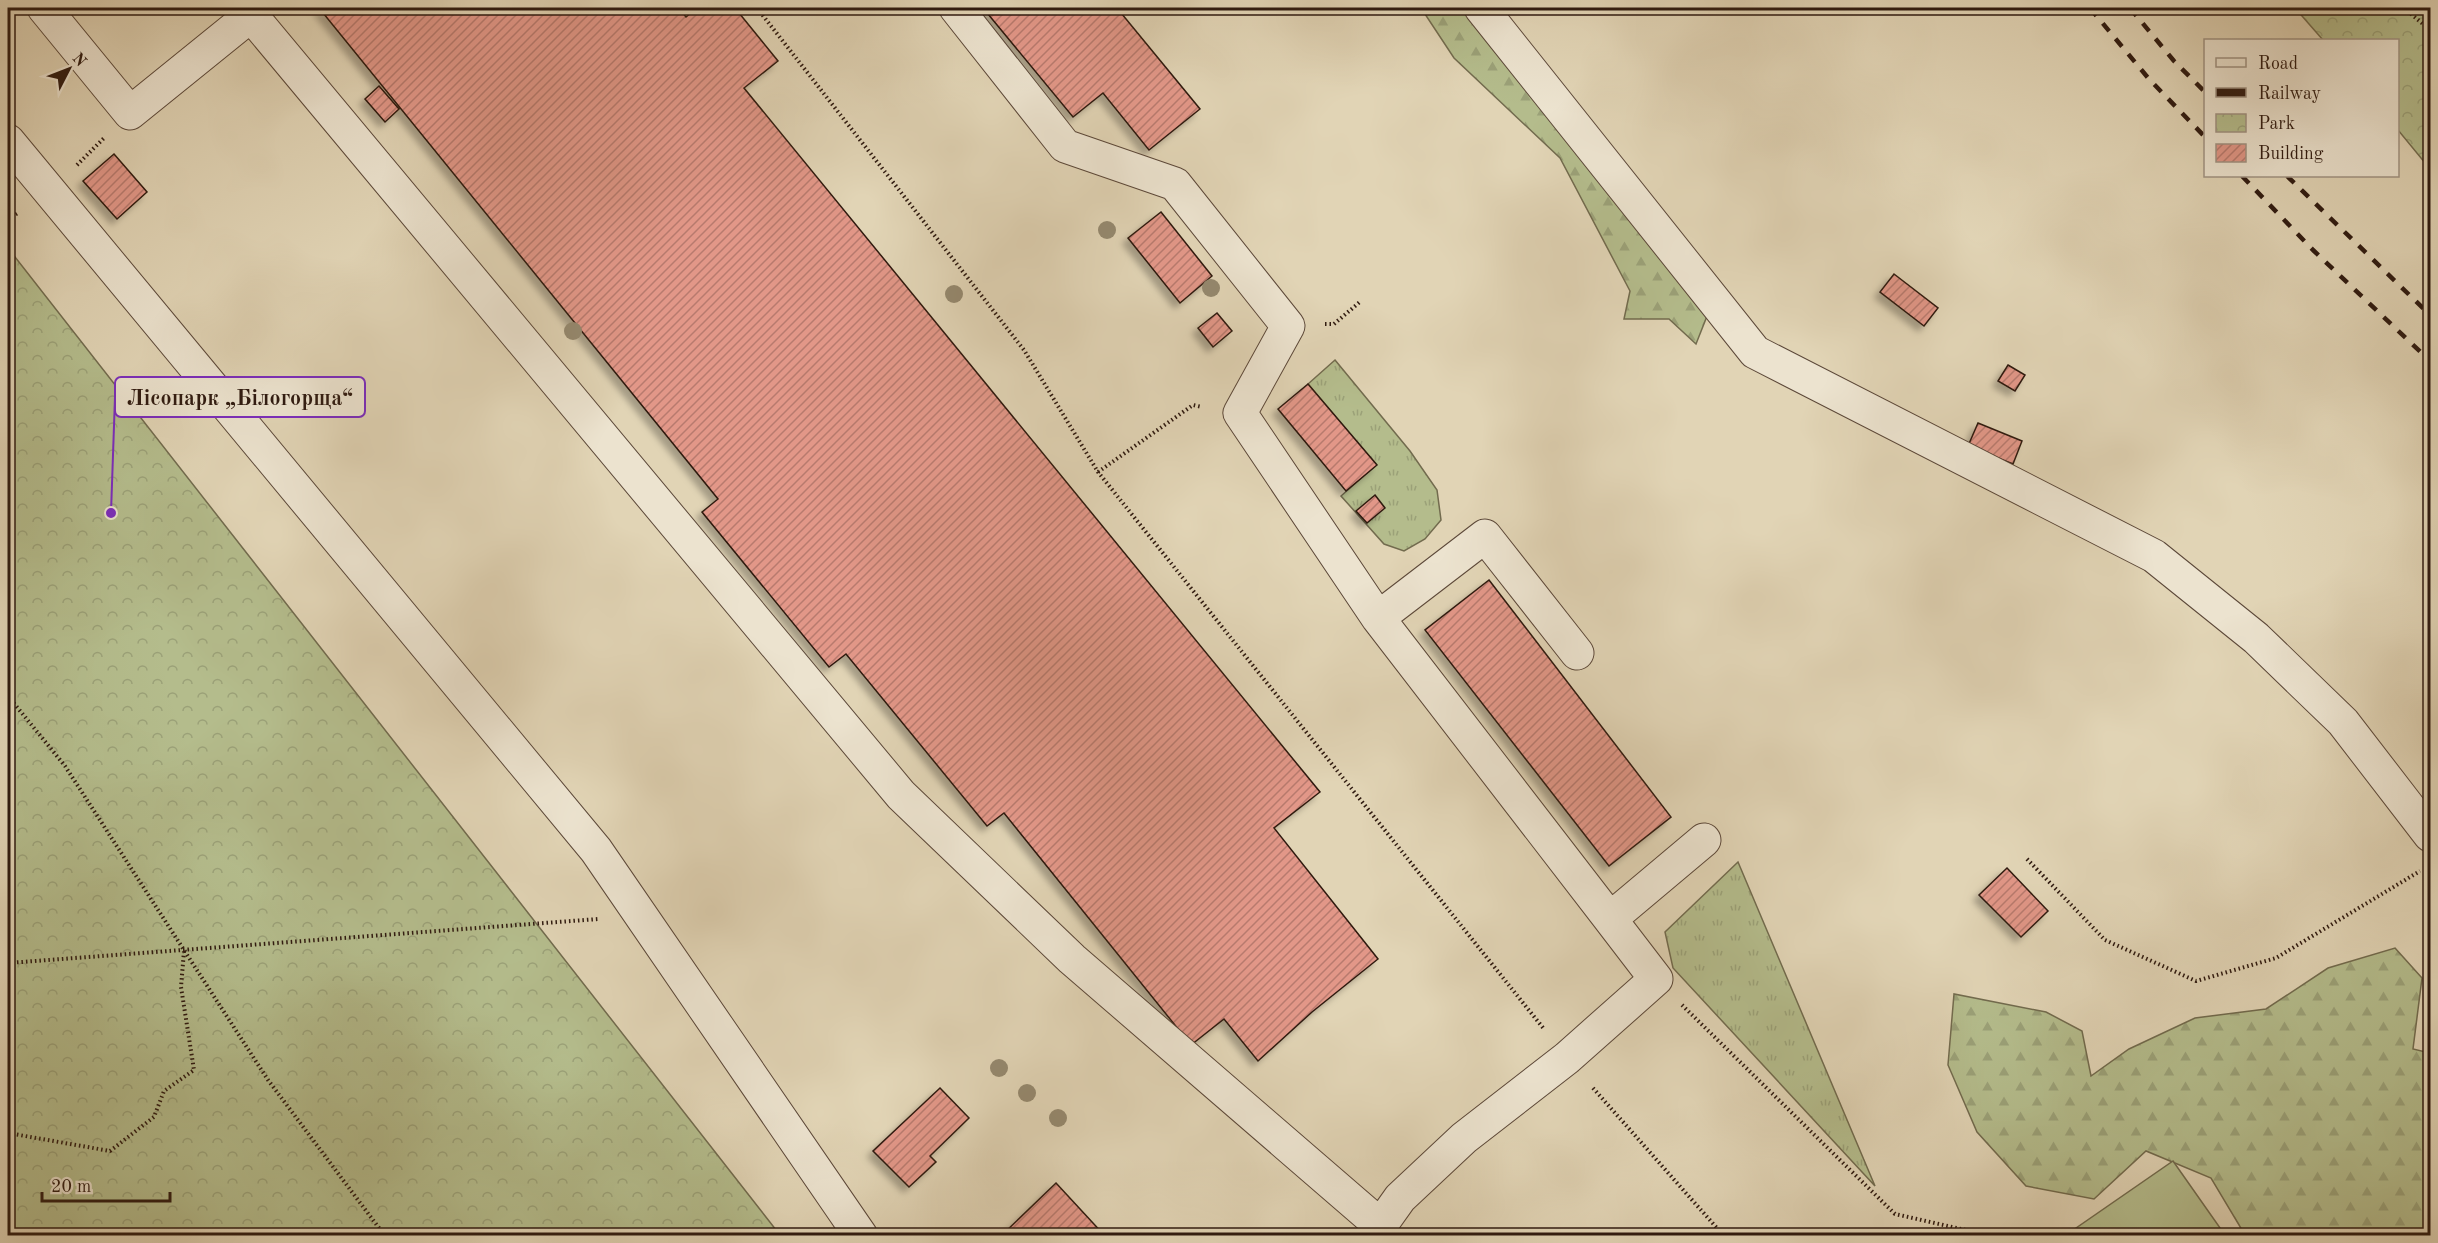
<svg xmlns="http://www.w3.org/2000/svg" width="2438" height="1243" font-family="'Old Standard TT',serif">
<style>
.grass{fill:url(#grass-tufts);stroke:#726b4e;stroke-width:1.5}
.forest{fill:url(#forest-firs);stroke:#726b4e;stroke-width:1.5}
.park{fill:url(#park-crowns);stroke:#726b4e;stroke-width:1.5}
.garden{fill:#b4bc8c;stroke:#726b4e;stroke-width:1.5}
.building{fill:url(#building-hatch);stroke:#2f1a10;stroke-width:1.5;filter:url(#shadow)}
.lines{fill:none;stroke-linecap:round;stroke-linejoin:round}
.minor-casing{stroke:#5c4839;stroke-width:35}
.path{stroke:#2f1a10;stroke-width:4;stroke-dasharray:1.5 3;stroke-linecap:butt}
.minor{stroke:#ece3cf;stroke-width:33}
.rail{stroke:#2f1a10;stroke-width:4.5;stroke-dasharray:10 10;stroke-linecap:butt}
.tree{fill:#95896f}
.leader{fill:none;stroke:#7b2cbf;stroke-width:2}
.callout-dot{fill:#7b2cbf;stroke:#ece3cf;stroke-width:2}
.callout{fill:#ece3cf;stroke:#7b2cbf;stroke-width:2}
.callout-label{font-size:22px;text-anchor:middle;font-weight:bold;fill:#2f1a10}
</style>
<defs>
<pattern id="grass-tufts" width="24" height="20" patternUnits="userSpaceOnUse" patternTransform="scale(1.5)"><rect width="24" height="20" fill="#b4bc8c"/><path d="M3 7l-1-3M5 7V3M7 7l1-3M15 17l-1-3M17 17v-4M19 17l1-3" fill="none" stroke="#9ba178"/></pattern>
<pattern id="forest-firs" width="22" height="20" patternUnits="userSpaceOnUse" patternTransform="scale(1.5)"><rect width="22" height="20" fill="#b4bc8c"/><path d="M5 1l3.5 6h-7zM16 11l3.5 6h-7z" fill="#9ba178"/></pattern>
<pattern id="park-crowns" width="20" height="18" patternUnits="userSpaceOnUse" patternTransform="scale(1.5)"><rect width="20" height="18" fill="#b4bc8c"/><path d="M2 6a3 3 0 1 1 6 0M12 15a3 3 0 1 1 6 0" fill="none" stroke="#9ba178"/></pattern>
<pattern id="building-hatch" width="6" height="6" patternUnits="userSpaceOnUse" patternTransform="scale(1.5)"><rect width="6" height="6" fill="#e29788"/><path d="M-1 1l2-2M0 6l6-6M5 7l2-2" fill="none" stroke="#b87a6e"/></pattern>
<filter id="shadow"><feDropShadow dx="-5.5" dy="5.5" stdDeviation="3" flood-color="#0004"/></filter>
</defs>
<rect width="100%" height="100%" fill="#e1d4b5"/>
<filter id="stains"><feTurbulence type="fractalNoise" baseFrequency=".00333" numOctaves="4"/><feColorMatrix values="0 0 0 0 .2 0 0 0 0 .09 0 0 0 0 .02 0 0 0 .5 -.17"/></filter>
<radialGradient id="worn" r=".72"><stop offset=".6" stop-color="#630" stop-opacity="0"/><stop offset="1" stop-color="#630" stop-opacity=".3"/></radialGradient>
<!-- grass -->
<path class="grass" d="M1335 360 1410 451 1437 490 1441 520 1425 539 1404 551 1384 544 1341 496 1376 465 1308 384Z
M1738 862 1875 1186 1673 968 1665 932Z"/>
<!-- forest -->
<path class="forest" d="M1421 8H1496L1709 311 1696 344 1669 319H1624L1630 291 1560 158 1454 58Z
M2395 948 2422 978 2413 1049 2430 1053V1235H2245L2211 1178 2146 1151 2094 1199 2026 1186 1977 1132 1948 1065 1954 994 2046 1012 2082 1031 2091 1076 2129 1049 2195 1018 2266 1009 2328 968Z"/>
<!-- park -->
<path class="park" d="M2295 8H2430V169L2398 130V40H2323Z
M8 248 780 1235H8Z"/>
<!-- garden -->
<path class="garden" d="M2173 1161 2225 1235H2066Z"/>
<!-- building -->
<path class="building" d="M319 8H679L686 17 697 8H735L778 61 744 88 1320 792 1274 828 1378 959 1312 1012 1258 1061 1224 1019 1191 1045 1004 813 987 826 846 654 829 667 702 512 718 499Z
M983 8H1117L1200 109 1149 150 1103 93 1073 117Z
M379 86 399 109 385 122 365 99Z
M114 154 147 192 117 219 83 181Z
M1161 212 1212 276 1180 303 1128 238Z
M1894 274 1938 308 1924 326 1880 292Z
M1217 313 1232 331 1213 347 1198 328Z
M2008 365 2025 375 2015 391 1998 381Z
M1308 384 1377 465 1346 491 1278 409Z
M1978 423 2022 441 2013 464 1968 446Z
M1375 495 1385 508 1367 523 1356 511Z
M1489 580 1671 817 1609 866 1425 630Z
M2007 868 2048 911 2021 937 1979 895Z
M940 1088 969 1118 930 1156 936 1162 909 1187 873 1151Z
M1056 1183 1105 1236H1001Z"/>
<g class="lines">
<defs>
<path id="minor" d="M44 8 130 113 251 15
M245 8 901 795 1072 959 1381 1226
M956 8 1065 146 1175 184 1288 326 1240 413 1378 618 1610 919
M1481 8 1755 352 2154 556 2256 638 2343 722 2430 835
M8 141 596 850 861 1236
M1378 618 1485 536 1577 653
M1373 1236 1400 1198 1464 1138 1567 1058 1656 979 1610 919 1704 840"/>
</defs>
<!-- minor casing -->
<use href="#minor" class="minor-casing"/>
<!-- path -->
<path class="path" d="M757 8 1024 350 1098 472 1544 1029
M2404 8 2430 30
M77 165 104 138
M8 219 18 213
M1325 324H1334L1361 301
M1098 472 1193 405 1202 407
M8 696 65 766 268 1080 385 1236
M2027 859 2105 940 2196 981 2276 958 2420 871
M8 963 598 919
M1682 1005 1895 1214 1979 1233 1982 1236
M1593 1088 1724 1236
M8 1133 110 1151 154 1117 164 1091 194 1070 181 987 184 951"/>
<!-- minor -->
<use href="#minor" class="minor"/>
<!-- rail -->
<path class="rail" d="M2090 8 2149 79 2206 138
M2130 8 2174 61 2206 93
M2242 176 2313 250 2430 361
M2287 176 2430 315"/>
</g>
<!-- trees -->
<g class="tree">
<circle cx="1107" cy="230" r="9"/>
<circle cx="1211" cy="288" r="9"/>
<circle cx="954" cy="294" r="9"/>
<circle cx="573" cy="331" r="9"/>
<circle cx="999" cy="1068" r="9"/>
<circle cx="1027" cy="1093" r="9"/>
<circle cx="1058" cy="1118" r="9"/>
</g>
<!-- callouts -->
<path class="leader" d="M111 513L115 397"/>
<circle class="callout-dot" cx="111" cy="513" r="6"/>
<rect class="callout" x="115" y="377" width="250" height="40" rx="6"/>
<g class="callout-label">
<text x="240" y="405">Лісопарк „Білогорща“</text>
</g>
<!-- margin -->
<rect width="2438" height="1243" fill="none" stroke="#e1d4b5" stroke-width="30"/>
<rect x="9" y="9" width="2420" height="1225" fill="none" stroke="#2f1a10" stroke-width="3"/>
<rect x="15" y="15" width="2408" height="1213" fill="none" stroke="#2f1a10" stroke-width="1.5"/>
<!-- legend -->
<rect x="2204" y="39" width="195" height="138" fill="#ece3cf" stroke="#a09383" stroke-width="1.5"/>
<rect x="2216" y="58" width="30" height="9" fill="#ece3cf" stroke="#a09383" stroke-width="1.5"/>
<text x="2258" y="69" font-size="18" fill="#2f1a10">Road</text>
<rect x="2216" y="88" width="30" height="9" fill="#2f1a10" stroke="#a09383" stroke-width="1.5"/>
<text x="2258" y="99" font-size="18" fill="#2f1a10">Railway</text>
<rect x="2216" y="114" width="30" height="18" fill="url(#park-crowns)" stroke="#a09383" stroke-width="1.5"/>
<text x="2258" y="129" font-size="18" fill="#2f1a10">Park</text>
<rect x="2216" y="144" width="30" height="18" fill="url(#building-hatch)" stroke="#a09383" stroke-width="1.5"/>
<text x="2258" y="159" font-size="18" fill="#2f1a10">Building</text>
<!-- north arrow -->
<g transform="translate(69 69) rotate(48)" stroke="#ece3cf" stroke-width="4.5" paint-order="stroke">
<path d="M0-4.5L10 22L0 15L-10 22Z" fill="#2f1a10"/>
<text y="-9" font-size="16" font-weight="bold" text-anchor="middle" fill="#2f1a10">N</text>
</g>
<!-- scale -->
<path d="M42 1192v9h128v-9" fill="none" stroke="#2f1a10" stroke-width="3"/>
<text x="51" y="1192" font-size="18" fill="#2f1a10" stroke="#ece3cf" stroke-width="4.5" paint-order="stroke">20 m</text>
<rect width="100%" height="100%" filter="url(#stains)"/>
<rect width="100%" height="100%" fill="url(#worn)"/>
</svg>
